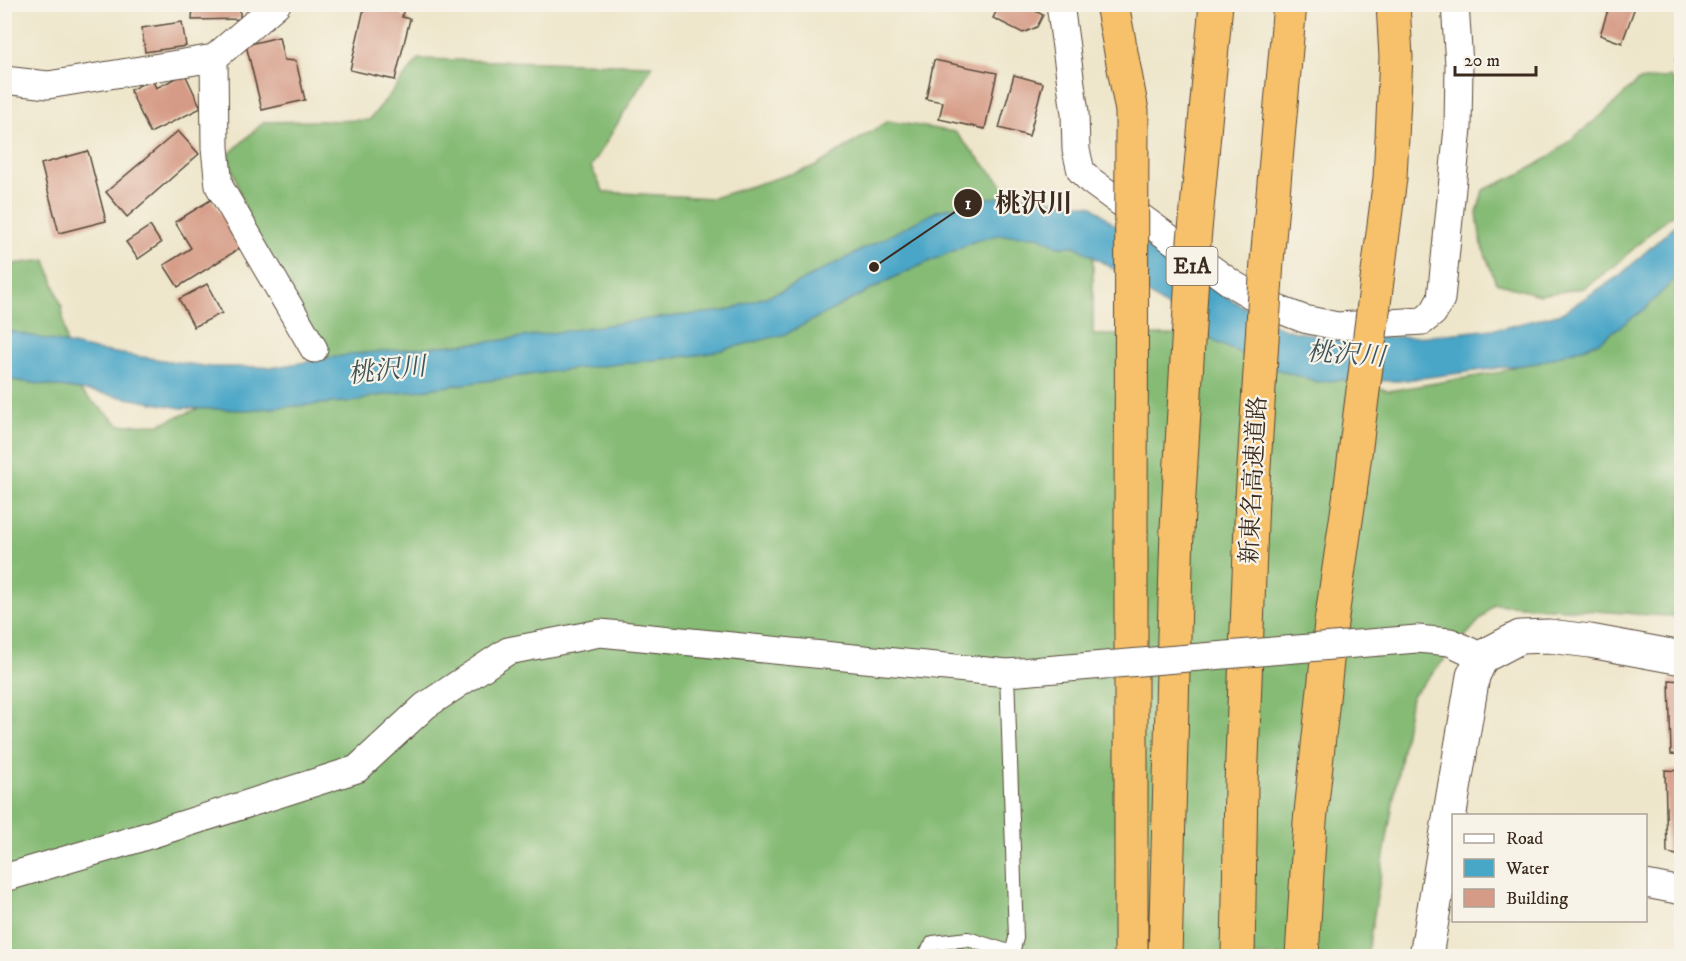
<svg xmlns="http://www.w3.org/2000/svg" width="1686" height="961" font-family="'IM FELL DW Pica','Noto Serif JP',serif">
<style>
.forest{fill:#86bb76;stroke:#60724a;stroke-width:1.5}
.water{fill:#48a6c7;stroke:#426872;stroke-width:1.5}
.building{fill:#d69b86}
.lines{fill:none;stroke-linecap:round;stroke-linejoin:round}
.service-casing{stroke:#564638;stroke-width:16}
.minor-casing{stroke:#564638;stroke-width:29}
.tertiary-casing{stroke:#564638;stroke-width:35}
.motorway-casing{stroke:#564638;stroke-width:35}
.service{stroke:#fff;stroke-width:14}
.minor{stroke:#fff;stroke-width:27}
.tertiary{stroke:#fff;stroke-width:33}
.motorway{stroke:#f6c16b;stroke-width:33}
.minor-bridge-casing{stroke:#564638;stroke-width:29;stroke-linecap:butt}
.motorway-bridge-casing{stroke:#564638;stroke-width:35;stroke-linecap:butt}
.minor-bridge{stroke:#fff;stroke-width:27}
.motorway-bridge{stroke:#f6c16b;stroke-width:33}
.labels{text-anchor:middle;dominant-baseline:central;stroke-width:4.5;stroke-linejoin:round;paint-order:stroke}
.shield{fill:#f7f3e8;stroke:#73665b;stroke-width:1.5}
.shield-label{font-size:22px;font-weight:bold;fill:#3b2a1e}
.street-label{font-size:24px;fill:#3b2a1e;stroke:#f7f3e8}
.water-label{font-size:26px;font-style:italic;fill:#405559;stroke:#f7f3e8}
.leader{fill:none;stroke:#3b2a1e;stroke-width:2}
.callout-dot{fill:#3b2a1e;stroke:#f7f3e8;stroke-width:2}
.mark-label{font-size:18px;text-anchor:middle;font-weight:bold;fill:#fff}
.callout-label{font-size:26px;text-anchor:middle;font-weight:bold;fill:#3b2a1e;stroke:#f7f3e8;stroke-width:4.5;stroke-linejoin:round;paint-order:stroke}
</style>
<rect width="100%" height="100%" fill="#f7f3e8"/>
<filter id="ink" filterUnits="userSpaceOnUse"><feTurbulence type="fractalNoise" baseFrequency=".0167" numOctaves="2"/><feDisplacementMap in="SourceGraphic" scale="12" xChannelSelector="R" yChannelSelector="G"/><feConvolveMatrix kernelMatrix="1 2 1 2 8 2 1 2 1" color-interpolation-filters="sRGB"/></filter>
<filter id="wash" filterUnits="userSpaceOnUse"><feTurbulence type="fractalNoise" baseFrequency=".008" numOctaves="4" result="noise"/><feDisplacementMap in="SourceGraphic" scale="24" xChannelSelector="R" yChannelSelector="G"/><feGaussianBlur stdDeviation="1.35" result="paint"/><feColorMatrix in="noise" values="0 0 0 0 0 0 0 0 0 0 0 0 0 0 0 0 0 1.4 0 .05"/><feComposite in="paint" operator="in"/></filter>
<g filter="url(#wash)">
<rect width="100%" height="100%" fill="#eee6ca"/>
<!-- forest -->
<path class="forest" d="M419 59 653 65 591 167 604 192 713 198 816 166 888 121 955 132 1007 190 1093 236V335H1237L1388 391 1501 372 1620 323 1681 271V617L1494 604 1411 697 1367 956H5L4 265 46 260 62 308 71 383 120 425 160 424 329 356 254 238 228 155 264 122 369 120Z
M1670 77 1681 91V209L1660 224 1617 264 1584 288 1539 295 1496 283 1481 243 1477 213 1483 190 1522 173 1548 158 1603 114 1638 81Z"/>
<!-- water -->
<path class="water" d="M1024 196 1093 206 1111 222 1202 283 1275 325 1291 331 1341 339 1427 336 1503 328 1562 313 1619 276 1681 220V273L1646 308 1597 343 1538 363 1398 381 1339 380 1318 382 1269 367 1218 343 1112 268 1075 246H1058L1038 236 999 235 975 241 895 277 786 334 706 354 557 371 371 397 359 401 246 410 181 408 94 392 5 379V330L95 350 210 367H276L353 354 496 341 648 319 725 311 782 291 937 211 986 198Z"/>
<g id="blocks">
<!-- building -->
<path class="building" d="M193 4H240V19L192 20Z
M365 4 380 7 381 4H405L402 17 410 19 395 80 350 70Z
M1000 4H1023L1043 15 1037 27 1023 33 993 18Z
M1610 4H1634L1635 7 1622 43 1600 35Z
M182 22 186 46 145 52 142 28Z
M279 37 284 60 296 61 305 100 262 110 246 45Z
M1681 40H1682V63L1675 61Z
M934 60 997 73 985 129 939 119 943 102 926 99Z
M185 74 201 108 150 133 130 90 152 79 156 88Z
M1014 75 1043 83 1029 136 999 128Z
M178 131 199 154 127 217 106 192Z
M88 151 106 221 59 233 41 164Z
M212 199 242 247 178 287 164 265 191 248 175 222Z
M150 226 161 243 138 259 126 242Z
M207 284 222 313 194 327 179 299Z
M1669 680 1682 681V755L1671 754Z
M1665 770 1682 771V856L1667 853Z"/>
</g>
</g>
<g filter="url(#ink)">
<use href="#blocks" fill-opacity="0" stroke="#564638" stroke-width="1.5"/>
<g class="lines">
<defs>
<path id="service" d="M925 956 933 943 968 939 1012 953 1016 938 1007 673"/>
<path id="minor" d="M1060 4 1075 113 1076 150 1081 171 1091 181 1231 283 1270 306 1304 319 1337 326 1423 321 1433 313 1441 299 1458 128 1459 65 1455 4
M214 58 215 148 219 186 314 349
M4 80 48 85 214 58 277 4
M1417 639 1450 642 1482 657
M4 878 137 839 357 769 425 706 508 651 600 633 1007 673 1044 670
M1646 884 1682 891"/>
<path id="tertiary" d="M1426 956 1473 676 1482 657 1520 637 1549 636 1590 641 1682 658"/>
<path id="motorway" d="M1131 956V533
M1165 956 1177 529
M1238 956 1241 785 1252 498
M1302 956 1310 822 1331 623 1350 493"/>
</defs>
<!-- service casing -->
<use href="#service" class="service-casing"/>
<!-- minor casing -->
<use href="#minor" class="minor-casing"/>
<!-- tertiary casing -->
<use href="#tertiary" class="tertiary-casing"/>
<!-- motorway casing -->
<use href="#motorway" class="motorway-casing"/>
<!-- service -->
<use href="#service" class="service"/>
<!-- minor -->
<use href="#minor" class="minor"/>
<!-- tertiary -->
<use href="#tertiary" class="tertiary"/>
<!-- motorway -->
<use href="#motorway" class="motorway"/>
<defs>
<path id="minor-bridge" d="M1044 670 1417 639"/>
<path id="motorway-bridge" d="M1112 4 1132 111 1131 533
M1350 493 1390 178 1396 57 1393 4
M1252 498 1267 261 1290 4
M1177 529 1194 241 1216 4"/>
</defs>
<!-- minor-bridge casing -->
<use href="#minor-bridge" class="minor-bridge-casing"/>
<!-- motorway-bridge casing -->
<use href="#motorway-bridge" class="motorway-bridge-casing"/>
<!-- minor-bridge -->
<use href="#minor-bridge" class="minor-bridge"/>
<!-- motorway-bridge -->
<use href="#motorway-bridge" class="motorway-bridge"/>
</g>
</g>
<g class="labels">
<!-- shield labels -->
<rect class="shield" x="1166.5" y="247" width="51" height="38" rx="4.5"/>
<g class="shield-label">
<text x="1192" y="266">E1A</text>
</g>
<!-- street labels -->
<g class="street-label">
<text transform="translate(1254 480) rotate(-87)">新東名高速道路</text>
</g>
<!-- water labels -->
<g class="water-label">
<text transform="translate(1346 355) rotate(4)">桃沢川</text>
<text transform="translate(387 371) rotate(-6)">桃沢川</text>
</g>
</g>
<!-- callouts -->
<path class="leader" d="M874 267L968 203"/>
<g class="callout-dot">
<circle cx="874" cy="267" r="6"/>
<circle cx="968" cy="203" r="15"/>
</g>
<g class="mark-label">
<text x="968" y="209">1</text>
</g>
<g class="callout-label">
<text x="1034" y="212">桃沢川</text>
</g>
<!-- margin -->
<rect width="1686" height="961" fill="none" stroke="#f7f3e8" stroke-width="24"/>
<!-- legend -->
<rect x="1452" y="814" width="195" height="108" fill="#f7f3e8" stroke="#aca397" stroke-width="1.5"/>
<rect x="1464" y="834" width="30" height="9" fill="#ffffff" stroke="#aca397" stroke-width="1.5"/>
<text x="1506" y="844" font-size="18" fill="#3b2a1e">Road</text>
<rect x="1464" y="859" width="30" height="18" fill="#48a6c7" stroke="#aca397" stroke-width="1.5"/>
<text x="1506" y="874" font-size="18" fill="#3b2a1e">Water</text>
<rect x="1464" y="889" width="30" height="18" fill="#d69b86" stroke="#aca397" stroke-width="1.5"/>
<text x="1506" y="904" font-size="18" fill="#3b2a1e">Building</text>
<!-- scale -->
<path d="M1455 66v9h81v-9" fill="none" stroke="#3b2a1e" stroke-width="3"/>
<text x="1464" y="66" font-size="18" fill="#3b2a1e" stroke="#f7f3e8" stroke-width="4.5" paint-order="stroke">20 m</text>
</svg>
